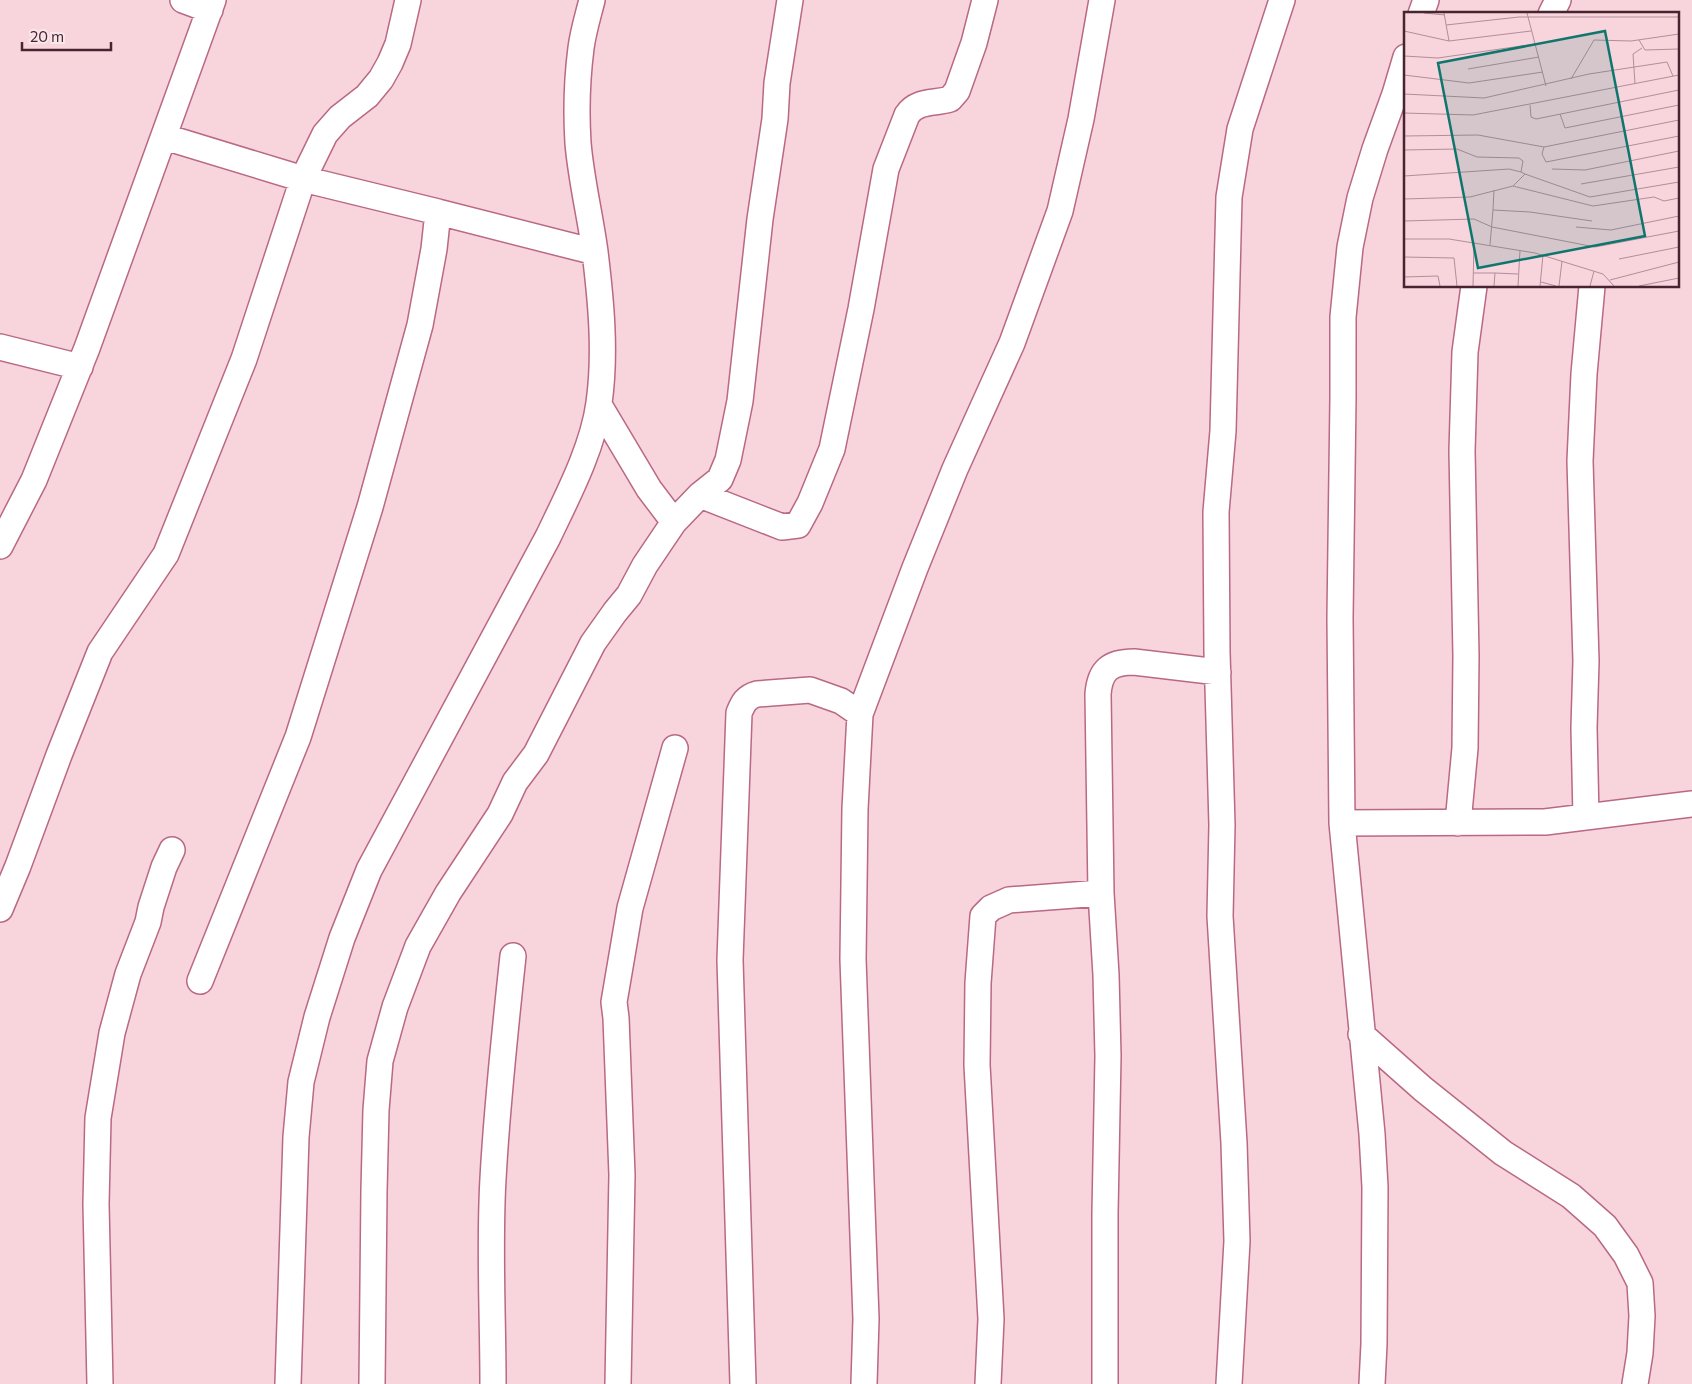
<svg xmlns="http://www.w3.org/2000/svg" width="1692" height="1384" font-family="Commissioner,sans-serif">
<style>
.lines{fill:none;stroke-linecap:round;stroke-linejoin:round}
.minor-casing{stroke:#b96983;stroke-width:28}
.minor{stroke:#fff;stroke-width:25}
.inset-road{fill:none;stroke:#b18e98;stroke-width:1}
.view{fill:#0f766e;fill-opacity:0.15;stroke:#0f766e;stroke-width:2.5}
.inset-edge{fill:none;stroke:#472530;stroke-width:2.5}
</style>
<rect width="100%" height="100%" fill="#f8d4dd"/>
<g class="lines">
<defs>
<path id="minor" d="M183 0 210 10
M1421 14 1426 0
M1551 14 1558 0
M165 137 303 179 438 212 434 249 420 325 370 507 298 737 200 981
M438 212 595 252
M0 347 80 367
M599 405 649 489 674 522
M700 495 720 479 728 460 740 401 760 219 775 119 777 83 790 0
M0 546 34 480 87 348 213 0
M1586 817 1584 728 1586 661 1580 461 1584 374 1592 286
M1342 823 1545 822 1692 804
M1458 823 1465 748 1466 656 1462 451 1465 352 1474 286
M0 909 18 866 59 755 100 652 166 554 244 359 303 179 325 134 340 117 367 96 381 79 390 63 398 44 408 0
M1361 1034 1423 1089 1503 1153 1571 1196 1605 1226 1626 1255 1640 1283 1642 1316 1640 1353 1635 1384
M100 1384 96 1204 98 1118 112 1033 128 974 148 922 151 907 164 867 172 850
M288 1384 296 1137 301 1082 317 1017 342 938 369 870 548 537C567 497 593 448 599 403 606 353 601 301 595 252 590 215 581 179 578 143 576 111 577 79 581 48 583 32 588 16 592 0
M372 1384 374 1191 376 1110 380 1061 395 1007 418 946 448 893 500 814 515 782 536 754 593 643 615 612 629 595 645 565 674 522 700 495 782 527 798 525 810 503 832 449 861 309 886 169 907 115C917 100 934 104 950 99L957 91 974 43 985 0
M493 1384C493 1316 489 1247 493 1179 497 1104 505 1030 513 956
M618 1384 622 1175 616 1018 614 1002 630 908 675 748
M743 1384 730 960 739 713C743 703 746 697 757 694L810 690 841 701 860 714
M864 1384 866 1319 853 959 855 809 860 714 915 568 955 469 1012 343 1060 211 1081 119 1102 0
M988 1384 991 1319 977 1065 978 983 983 916 991 908 1009 900 1101 893
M1105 1384V1213L1108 1056 1106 975 1101 893 1098 694C1100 670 1110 662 1134 662L1218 672
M1229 1384 1237 1241 1234 1143 1220 916 1222 825 1217 652 1216 512 1223 431 1229 197 1240 129 1282 0
M1372 1384 1374 1344 1375 1187 1372 1134 1342 823 1340 618 1343 398V317L1350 247 1360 198 1375 149 1395 94 1406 57"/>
</defs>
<!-- minor casing -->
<use href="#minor" class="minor-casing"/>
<!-- minor -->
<use href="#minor" class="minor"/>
</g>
<!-- overview -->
<g transform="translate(1404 12)">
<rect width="275" height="275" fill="#f8d4dd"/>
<path class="inset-road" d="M20 1 41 3M40 1 45 29M123 1 142 74M42 13 115 5H275M0 19 45 29 127 19M235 28 241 38 275 37M0 44 34 46 131 32M64 57 135 45M0 63 65 71 139 60M167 67 190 28 227 29 275 22M231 72 229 42 238 36M0 82 80 86 185 62 263 50 269 64M126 93 127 105 132 107 275 78M0 101 69 103 275 63M156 102 161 116 275 93M0 124 74 123 140 135 275 108M140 135 138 142 142 150 275 124M0 138 53 137 73 145 115 146 119 149 117 160 121 162 186 185 275 170M148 157 181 158 275 139M0 164 105 157 117 160M177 172 275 155M109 174 121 162M0 187 66 185 109 174 189 194 250 185 260 189 275 186M89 198 90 178M0 209 70 207 88 215 191 235 275 219M172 215 207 218 275 204M0 227H45L131 241 199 262 210 274M86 233 89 198 126 200 188 209M0 245 50 246 53 274M215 247 275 235M69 261H91M0 265 34 264 36 274M206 268 275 250M137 270 152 274M69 274 70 231M90 274 91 261 114 262M114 274 116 238M136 274 139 243M155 274 158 249M186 274 190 259M235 274 275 266"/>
<path class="view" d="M201 19 241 224 74 256 34 51Z"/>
<rect width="275" height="275" class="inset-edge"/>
</g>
<!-- scale -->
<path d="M22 42v8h89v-8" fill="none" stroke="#472530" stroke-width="2.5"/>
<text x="30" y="42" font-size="15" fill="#472530" stroke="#f9e6eb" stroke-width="4" paint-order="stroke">20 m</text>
</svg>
